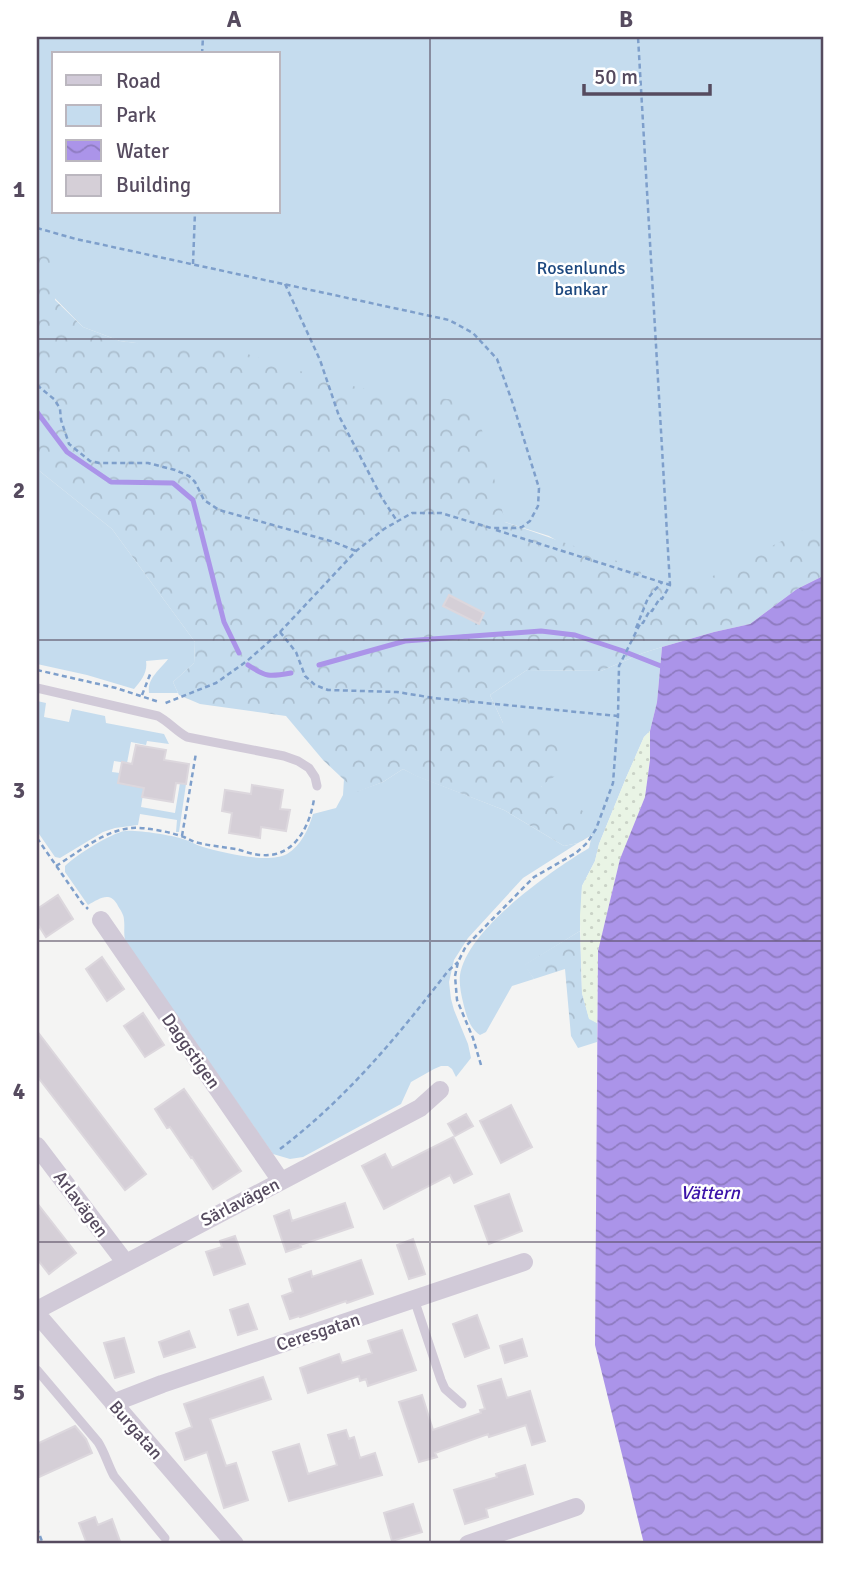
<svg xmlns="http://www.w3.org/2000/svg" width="860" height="1581" font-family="Signika,sans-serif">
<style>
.green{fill:#c5dcee;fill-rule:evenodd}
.forest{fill:url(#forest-crowns)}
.sand{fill:url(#sand-dots)}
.water{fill:url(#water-waves)}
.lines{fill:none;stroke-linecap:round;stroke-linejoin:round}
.stream{stroke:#ab94e9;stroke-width:5}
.building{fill:#d5cfd7;stroke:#dcd7dd;stroke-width:2}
.path{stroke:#7e9fcb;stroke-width:2.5;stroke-dasharray:5 3.5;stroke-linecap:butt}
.service{stroke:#d1cad8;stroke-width:9}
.minor{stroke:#d1cad8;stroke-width:18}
.grid{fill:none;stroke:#564b5f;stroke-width:2;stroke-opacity:0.55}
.labels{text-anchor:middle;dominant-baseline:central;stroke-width:5;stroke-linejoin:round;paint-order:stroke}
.park-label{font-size:18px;fill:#1d487f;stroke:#fff}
.street-label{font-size:18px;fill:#564b5f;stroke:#fff}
.water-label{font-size:19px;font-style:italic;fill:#3c14a9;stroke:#fff}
.neatline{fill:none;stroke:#564b5f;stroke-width:2.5}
.grid-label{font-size:23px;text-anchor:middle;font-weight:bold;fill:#564b5f}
</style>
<defs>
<pattern id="forest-crowns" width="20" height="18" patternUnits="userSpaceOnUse" patternTransform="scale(1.75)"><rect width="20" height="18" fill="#c5dcee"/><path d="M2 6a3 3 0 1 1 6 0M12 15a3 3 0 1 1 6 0" fill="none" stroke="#abbece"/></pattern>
<pattern id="sand-dots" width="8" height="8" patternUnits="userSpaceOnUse" patternTransform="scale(1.75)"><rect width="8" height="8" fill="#e9f4e5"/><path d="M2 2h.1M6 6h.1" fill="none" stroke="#cad3c7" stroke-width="1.8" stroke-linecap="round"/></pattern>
<pattern id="water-waves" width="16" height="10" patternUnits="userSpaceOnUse" patternTransform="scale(1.75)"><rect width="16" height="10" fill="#ab94e9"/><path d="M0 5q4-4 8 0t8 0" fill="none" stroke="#8e7bc0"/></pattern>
</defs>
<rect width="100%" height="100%" fill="#f4f4f3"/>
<!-- green -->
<path class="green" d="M37 37H823V541L700 626 549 536 505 522 136 343 120 341 83 327 37 280ZM54 54H278V212H54Z
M37 469 112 529 195 642 194 663 173 682 178 693H149C147 678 160 670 168 659L146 661C148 672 141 681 134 689L87 675 37 664Z
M662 647 657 702 650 731 644 737 626 778 599 844 595 861 582 886 580 931 525 965 534 979 512 986 486 1032 480 1035C469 1028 466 1014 463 1002 461 994 459 983 460 975 467 929 551 871 589 848L592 835 541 786 503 723 490 695 527 670 601 671 643 653Z
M37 701 46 703 44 717 69 722 72 709 105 716 106 723 164 734 169 744 147 741 146 745 131 742 127 763 114 761 112 772 120 773 144 788 141 807 175 813 180 783 186 784 179 832H176L177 820 140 814 138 825 115 828 103 832 60 858 55 857 37 831Z
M403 769 417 776 504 810 564 846 578 843 523 878 468 938 454 960 449 982 451 999 454 1010 468 1044 471 1058 456 1077 452 1069 448 1066H441L434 1069 411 1082 401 1104 303 1157 290 1159 273 1154 126 943C123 935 125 928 124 920 124 914 120 910 117 904 109 891 99 899 88 905L65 872V866C75 856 111 833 125 831 138 830 170 835 183 839 190 841 196 845 203 847 224 853 269 864 287 854 301 846 309 828 313 814L336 808 343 795 344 779 358 791 383 782Z"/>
<!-- forest -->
<path class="forest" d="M37 241 54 260 55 300 83 327 120 341 161 346 238 351 328 380 369 390 456 400 482 430 505 522 640 569 644 585 672 590 703 581 823 520V576L797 589 750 624 714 632 662 647 643 653 601 671 527 670 490 695 503 723 551 730 562 749 558 774 541 786 593 817 592 835 578 843 564 846 504 810 416 776 403 769 383 782 357 792 323 760 286 716 200 704 179 695 173 682 194 663 195 642 112 529 37 469Z
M580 931 582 993 589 1018 597 1023V1042L578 1048 571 1036 565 969 534 979 524 965Z"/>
<!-- sand -->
<path class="sand" d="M650 731V760L645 797 620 859 598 951 597 1023 589 1019 582 993 580 916 582 886 595 861 599 844 626 778 644 737Z"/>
<!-- water -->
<path class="water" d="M823 576V1544H644L595 1345 598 951 620 859 645 797 650 760V731L657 702 662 647 714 632 750 624 797 589Z"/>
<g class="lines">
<!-- stream -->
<path class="stream" d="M37 412 67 452 111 482 173 483 193 500 224 622 239 653
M248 665C266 677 269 677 291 673
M319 665 405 641 541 631 575 635 623 651 661 666"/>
</g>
<!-- building -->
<path class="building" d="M449 595 484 613 479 624 443 606Z
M136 745 166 750 164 760 189 764 186 784 176 783 173 802 142 797 144 788 118 783 122 762 132 764Z
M252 785 283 790 280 809 290 810 286 831 261 827 260 838 229 833 232 813 222 811 225 790 251 794Z
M58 895 73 919 46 937 37 923V909Z
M102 957 124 989 107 1001 86 969Z
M143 1013 164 1045 145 1057 124 1026Z
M37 1031 146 1174 125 1190 37 1076Z
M184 1089 241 1171 213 1189 192 1157 191 1158 170 1127 167 1128 155 1109Z
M511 1105 532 1147 501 1163 480 1121Z
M466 1114 473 1126 455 1136 448 1124Z
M453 1137 472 1174 454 1183 450 1175 384 1209 362 1166 385 1154 392 1168Z
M509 1194 522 1231 489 1244 475 1206Z
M37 1203 76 1253 49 1274 37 1259Z
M345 1203 353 1227 300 1245 301 1247 286 1252 274 1216 289 1210 292 1221Z
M235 1236 245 1264 214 1275 206 1252 222 1247 220 1241Z
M413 1239 425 1274 409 1279 397 1245Z
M361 1260 373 1294 347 1303 346 1301 300 1317 299 1316 290 1319 282 1296 293 1292 289 1279 311 1271 312 1277Z
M248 1304 257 1329 238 1335 230 1310Z
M477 1315 489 1348 465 1357 453 1324Z
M402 1330 416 1370 368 1386 366 1379 360 1381 359 1376 308 1393 300 1368 339 1354 342 1363 372 1353 368 1341Z
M189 1331 195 1347 164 1357 159 1342Z
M124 1338 134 1372 115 1378 104 1343Z
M522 1339 527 1356 505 1363 500 1346Z
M263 1377 271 1399 210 1419 226 1466 236 1463 248 1500 224 1508 207 1452 185 1460 176 1433 192 1427 184 1404Z
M501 1379 507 1398 530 1391 545 1441 532 1445 526 1425 489 1437 488 1434 435 1453 437 1457 419 1462 399 1402 422 1395 433 1430 481 1413 480 1410 485 1409 478 1386Z
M75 1426 86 1439 92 1453 37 1478V1444Z
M346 1430 349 1439 354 1437 360 1458 375 1453 382 1475 289 1501 273 1452 299 1444 308 1474 337 1465 328 1435Z
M525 1465 533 1494 486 1509 488 1517 465 1524 454 1490 497 1477 496 1474Z
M413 1504 422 1532 392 1541 384 1513Z
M95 1517 98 1525 112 1519 121 1544H87L79 1523Z"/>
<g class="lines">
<!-- path -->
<path class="path" d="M202 54 203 37
M37 228 76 239 449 320 473 333 497 359 513 404 539 488 538 506 530 521 522 527 516 528H491L441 513H412L384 529 356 551 280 632 247 661 216 683 163 704
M193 264 195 212
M285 284 320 360 339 416 382 498 397 521
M37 385 55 400 60 409 61 420 69 444 90 461 99 463H148L175 470 189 476 195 482 204 500 219 510 334 542 356 551
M496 530 670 585
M636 628 648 598 661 583
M280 632 296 652 305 676 315 685 328 690 397 692 434 698 618 716
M37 670 116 688 159 702
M142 695 151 672
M182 836 196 753
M37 838 82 903 88 909
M56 866C79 852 104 830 132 828 146 827 170 832 184 837 189 839 193 842 199 843 211 846 223 847 236 849 244 851 253 855 262 855 294 858 310 826 314 799
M481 1065 473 1038 457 1000 455 976 458 962 466 946 534 877 576 853 587 843 596 829 613 783 618 716 619 666 641 622 643 623 650 610 652 611 660 598 662 599 670 585 638 37
M280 1149C347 1098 397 1037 448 971L458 962
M37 1528 43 1544"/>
<!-- service -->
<path class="service" d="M37 688 158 716C169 722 176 731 187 737L284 756 298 761 309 768 315 777 317 786
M414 1299 441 1380 445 1389 462 1404
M37 1370 98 1442C105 1453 108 1465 114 1476L165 1538"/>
<!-- minor -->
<path class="minor" d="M101 920 281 1181
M37 1146 125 1262
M37 1310 420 1108 440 1090
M37 1314 235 1544
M113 1403 162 1384 524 1262
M468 1544 576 1507"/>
</g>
<!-- grid -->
<path class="grid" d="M430 37V1544M37 339H823M37 640H823M37 941H823M37 1242H823"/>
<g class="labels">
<!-- park labels -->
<g class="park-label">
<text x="581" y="268">Rosenlunds<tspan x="581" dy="21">bankar</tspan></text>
</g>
<!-- street labels -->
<g class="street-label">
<text transform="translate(191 1051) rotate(55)">Daggstigen</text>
<text transform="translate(240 1202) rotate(-27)">Särlavägen</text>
<text transform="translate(81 1204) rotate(53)">Arlavägen</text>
<text transform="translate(318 1332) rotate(-18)">Ceresgatan</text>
<text transform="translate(136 1430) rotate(49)">Burgatan</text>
</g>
<!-- water labels -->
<g class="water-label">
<text x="710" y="1193">Vättern</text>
</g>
</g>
<!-- border -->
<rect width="860" height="1581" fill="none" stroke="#ffffff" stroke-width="77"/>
<!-- legend -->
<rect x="52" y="52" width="228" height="161" fill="#ffffff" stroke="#bbb7bf" stroke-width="2"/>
<rect x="66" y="75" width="35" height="10" fill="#d1cad8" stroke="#bbb7bf" stroke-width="2"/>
<text x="116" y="88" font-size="21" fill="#564b5f">Road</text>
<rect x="66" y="105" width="35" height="21" fill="#c5dcee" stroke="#bbb7bf" stroke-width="2"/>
<text x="116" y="122" font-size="21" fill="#564b5f">Park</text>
<rect x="66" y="140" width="35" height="21" fill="url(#water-waves)" stroke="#bbb7bf" stroke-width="2"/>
<text x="116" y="158" font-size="21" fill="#564b5f">Water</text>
<rect x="66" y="175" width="35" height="21" fill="#d5cfd7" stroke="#bbb7bf" stroke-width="2"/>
<text x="116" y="192" font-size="21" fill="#564b5f">Building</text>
<!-- scale -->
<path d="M584 84v10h126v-10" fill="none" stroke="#564b5f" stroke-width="3.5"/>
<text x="594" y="84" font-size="21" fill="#564b5f" stroke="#ffffff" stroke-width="5" paint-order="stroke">50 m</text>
<rect x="38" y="38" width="784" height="1504" class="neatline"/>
<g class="grid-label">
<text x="234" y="27">A</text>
<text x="626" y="27">B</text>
<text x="19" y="197">1</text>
<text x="19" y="498">2</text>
<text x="19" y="798">3</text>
<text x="19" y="1099">4</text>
<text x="19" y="1400">5</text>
</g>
</svg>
